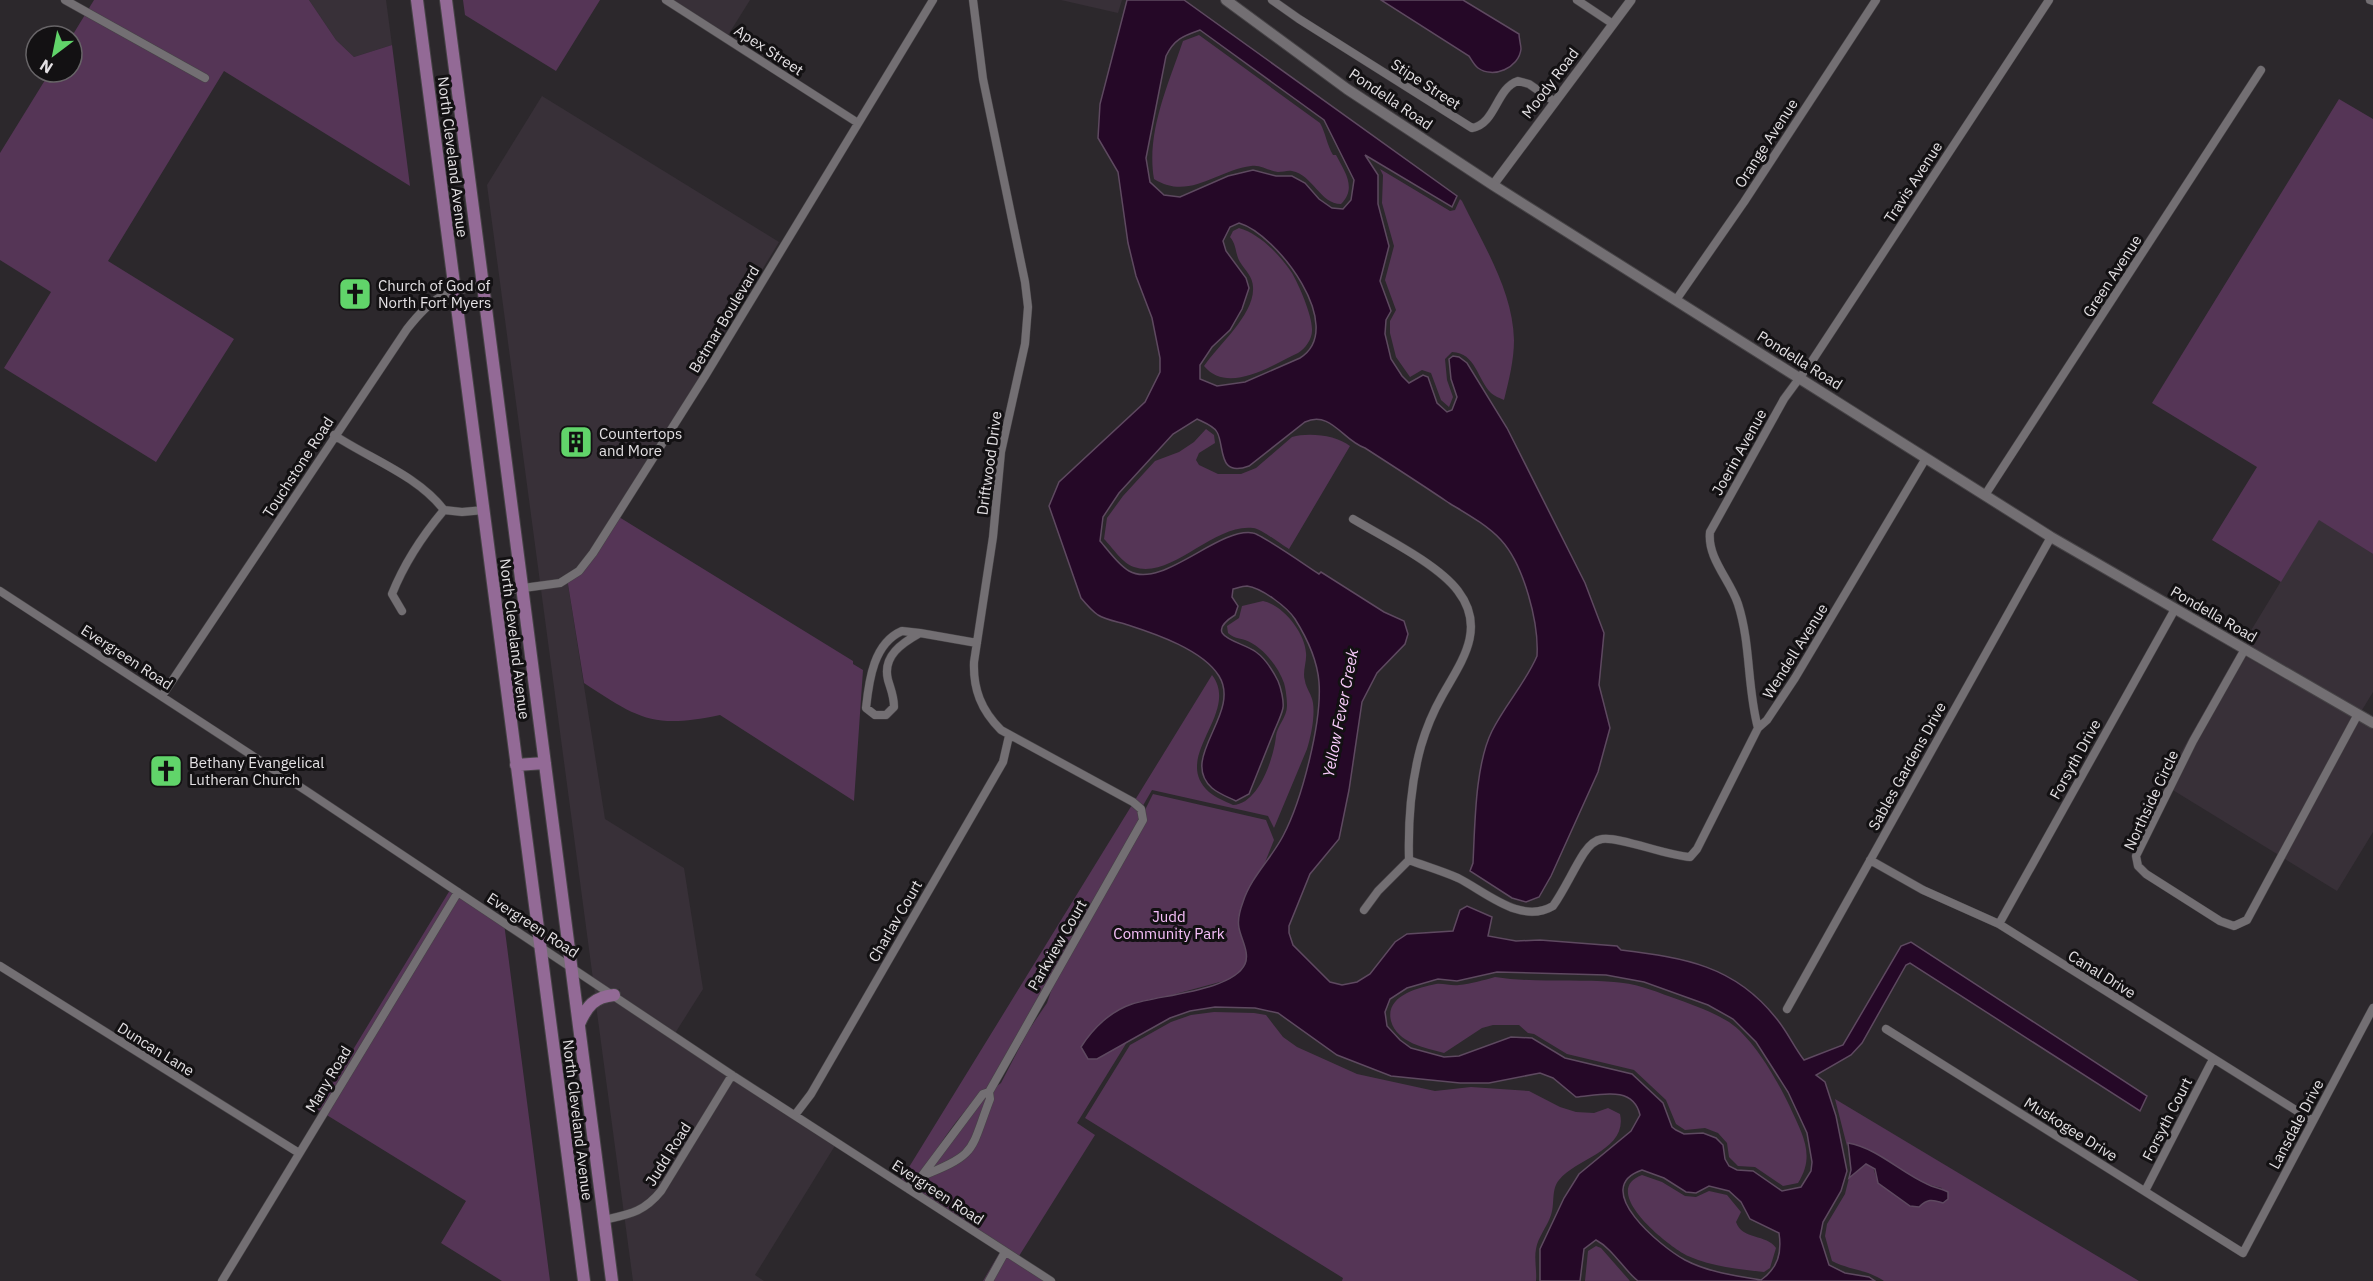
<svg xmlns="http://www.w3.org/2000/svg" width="2373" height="1281" font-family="'IBM Plex Sans',sans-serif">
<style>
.built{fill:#383038}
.green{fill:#553556}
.water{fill:#250827;stroke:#5e4960;stroke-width:1.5;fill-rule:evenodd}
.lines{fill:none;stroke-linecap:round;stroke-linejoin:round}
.minor-casing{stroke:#464346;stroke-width:9}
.tertiary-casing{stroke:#464346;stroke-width:10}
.secondary-casing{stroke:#464346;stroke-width:12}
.primary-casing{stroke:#464346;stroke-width:14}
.minor{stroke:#736f73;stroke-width:8}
.tertiary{stroke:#736f73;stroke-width:9}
.secondary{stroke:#736f73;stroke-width:10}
.primary{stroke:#936a96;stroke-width:12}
.labels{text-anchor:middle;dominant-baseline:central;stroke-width:6;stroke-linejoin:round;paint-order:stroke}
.street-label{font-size:15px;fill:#e4e1e4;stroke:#131113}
.poi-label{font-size:15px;fill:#e4e1e4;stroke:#131113;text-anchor:start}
.park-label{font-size:15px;fill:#f8c0fb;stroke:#131113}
.water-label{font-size:16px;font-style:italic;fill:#fbcefd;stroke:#131113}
</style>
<rect width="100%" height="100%" fill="#2c282c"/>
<!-- built -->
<path class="built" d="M309 0H386L392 45 354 57 336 40Z
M669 0H750L725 40Z
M1061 0H1122L1118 13Z
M542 96 779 242 701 371 705 374 587 563 567 578 605 819 684 868 703 989 672 1038 836 1144 755 1275 764 1281H633L596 1005 603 1002 619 1000 620 989 602 991 595 994 487 185Z
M2319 519 2373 554V692L2362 710 2244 642Z
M2238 652 2373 729V832L2337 891 2163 784Z"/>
<!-- green -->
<path class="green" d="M94 0H309L336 40 354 57 392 45 410 186 224 71 108 261 234 339 156 462 4 368 51 292 0 260V153L50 72H72V36Z
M463 0H600L556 71 465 15Z
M1199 35 1320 123C1326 134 1327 145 1333 155H1336C1345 172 1357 188 1341 204 1320 204 1313 175 1292 171 1288 170 1283 172 1278 172 1269 171 1260 164 1251 166 1217 170 1189 201 1154 179 1146 133 1168 85 1183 41Z
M2339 99 2373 119V554L2319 520 2281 582 2212 540 2257 467 2152 403Z
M1380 169 1450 211 1455 210 1460 199 1462 201C1483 244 1513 291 1514 340 1514 360 1509 380 1504 400 1500 398 1494 396 1491 393 1477 379 1476 353 1452 352L1445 359 1447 380 1453 397 1449 407 1441 400 1431 373 1422 370 1410 377 1396 357 1390 333V321L1396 310 1385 280 1394 246 1382 203 1383 175Z
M1239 228C1260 234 1280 255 1292 273 1299 285 1313 317 1312 331 1312 339 1305 349 1298 353 1272 365 1228 395 1204 366 1218 345 1255 314 1253 287 1253 277 1245 270 1240 262 1235 254 1237 245 1230 237L1233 231Z
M1206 429 1214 435 1215 443 1199 453 1196 460 1199 465 1218 474H1241L1256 468 1292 437C1308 432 1337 435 1350 446L1289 549C1280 544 1262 529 1253 528 1214 523 1171 580 1134 567 1123 564 1112 547 1104 539L1107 518 1123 496 1155 461 1179 452 1194 442Z
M619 517 853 661V664L863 670 854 801 720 715C653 729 639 719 584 683L567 578 587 563Z
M1263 601C1283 605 1305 633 1306 653 1307 662 1302 672 1305 681 1306 688 1312 695 1313 703 1315 717 1311 736 1307 749L1274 828 1268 816 1152 790 1141 809 1134 835 998 1080C964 1104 934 1151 915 1187V1190L1045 1281H983L1000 1252 898 1185 1212 675C1241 713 1170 757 1209 792 1216 798 1225 801 1233 805 1259 804 1274 757 1276 736 1277 726 1287 717 1287 706 1287 700 1286 690 1284 683 1278 666 1262 646 1245 640 1238 638 1234 638 1228 633L1227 626 1239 618 1242 606Z
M1153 794 1266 820 1274 840 1239 927 1247 955 1246 975 1153 1000 1077 1123 1095 1135 1019 1256 922 1194 919 1188 932 1163 989 1092 1001 1083 1028 1031 1047 1003 1055 979 1138 837 1145 810Z
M450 890 504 923 550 1281H502L441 1243 466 1201 317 1109Z
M1495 977C1534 983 1575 979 1614 982 1634 983 1652 990 1671 997 1690 1004 1711 1011 1729 1022 1754 1039 1777 1080 1790 1107 1802 1134 1816 1155 1798 1183L1783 1186 1755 1167 1738 1166 1729 1157 1727 1143 1718 1133 1705 1128 1685 1130 1676 1124 1666 1100 1634 1070 1567 1054 1534 1034 1528 1033 1519 1025H1493L1482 1028 1444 1053C1426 1048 1397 1043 1391 1021 1385 996 1417 988 1436 984 1443 983 1451 986 1459 985 1471 984 1484 980 1495 977Z
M1214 1012 1254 1013 1266 1015 1283 1037 1297 1047 1357 1074 1435 1091 1471 1087 1529 1091 1560 1107 1576 1112 1594 1113 1608 1108 1620 1114C1628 1150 1577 1158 1559 1180 1551 1189 1555 1204 1551 1215 1547 1227 1538 1237 1536 1249 1534 1259 1537 1271 1536 1281H1342L1343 1278 1085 1118 1130 1045 1171 1022 1191 1015Z
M1835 1099 2139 1281H1884C1866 1269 1852 1271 1832 1261L1825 1236 1827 1224 1845 1194 1849 1178 1866 1164 1873 1167 1878 1183 1884 1187 1923 1203 1934 1199 1942 1188C1908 1181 1882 1152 1848 1143L1847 1146Z
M1642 1175 1662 1182 1685 1196 1696 1197 1709 1191 1727 1195 1741 1212 1736 1222C1742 1240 1767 1234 1776 1248L1770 1268 1764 1272C1738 1269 1713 1267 1688 1256 1669 1247 1598 1191 1642 1175Z
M1596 1246 1601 1248 1630 1281H1585L1588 1251Z"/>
<!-- water -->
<path class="water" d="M1127 0H1184L1457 196 1452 207 1365 155 1378 175V204L1389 246 1380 281 1391 311 1386 320 1385 334 1391 359 1402 376 1409 383 1423 375 1428 377 1437 403 1447 412 1452 410 1457 397 1451 379 1449 359 1453 356 1459 357 1467 363 1507 428 1585 583 1604 633 1599 685 1610 728 1598 772 1551 876 1539 897 1526 902 1512 898 1470 871 1473 863C1475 824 1475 765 1492 731 1505 705 1526 682 1537 656 1539 623 1524 565 1501 540 1487 525 1467 514 1449 503 1421 484 1393 466 1365 448 1343 441 1331 410 1305 422L1249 466C1217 478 1225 446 1217 432 1214 426 1203 422 1197 419L1173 434 1119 493 1103 517 1100 541C1108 550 1118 565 1129 571 1162 590 1218 527 1253 533 1261 534 1308 567 1319 574L1321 572 1384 612 1404 621 1408 634 1405 644 1377 673 1362 702 1349 790 1339 839 1310 874 1289 926V933L1293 945 1330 982 1342 985 1357 982 1370 974 1395 942 1407 934 1453 931 1460 910 1467 906 1492 917 1488 936 1516 941 1540 940 1617 946 1621 950C1684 958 1734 965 1776 1018 1787 1031 1794 1047 1804 1060L1843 1045 1901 946 1911 942 2147 1096 2140 1111 1910 963 1906 965 1862 1043 1851 1055 1816 1075 1825 1082 1836 1116 1847 1171 1841 1191 1823 1222 1820 1237 1829 1265 1845 1273 1869 1277 1875 1281H1638C1623 1269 1613 1249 1596 1240L1584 1249 1580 1281H1540V1249L1564 1198 1579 1174 1631 1131 1640 1115C1633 1085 1600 1095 1576 1097L1553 1078 1540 1073 1489 1083H1460L1391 1076 1337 1055 1278 1013 1255 1008 1215 1007 1190 1011 1170 1018 1097 1059H1088L1081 1047C1093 1028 1111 1011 1132 1004 1159 995 1233 991 1245 964 1250 953 1241 939 1239 928 1237 919 1240 910 1243 902 1251 877 1271 859 1283 836 1302 800 1322 722 1319 682 1317 658 1307 638 1295 619 1287 607 1262 588 1247 586 1243 586 1237 588 1233 589L1232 597 1238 606 1235 615C1200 637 1242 641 1256 652 1266 659 1273 671 1278 681 1281 688 1284 701 1283 708 1281 717 1276 726 1273 734 1265 754 1257 774 1249 794L1236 801C1228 797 1219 794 1212 788 1178 758 1242 713 1219 676 1203 650 1156 634 1128 625 1119 622 1106 620 1098 615 1092 611 1086 604 1081 598L1049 506 1059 482 1145 402 1160 372V358L1152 318 1136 276 1128 243 1118 172 1098 138 1100 104ZM1200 30 1324 120 1354 180 1351 200 1343 209 1332 208 1319 199 1305 183 1292 176H1276L1253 170 1228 176 1180 197 1164 195 1150 182 1146 158 1166 56C1174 39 1183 36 1200 30ZM1239 223C1277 234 1348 328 1300 358L1245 382 1217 386 1200 379V365L1212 347 1230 330 1242 309 1249 288 1246 278 1226 251 1223 241 1230 227ZM1497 972 1606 975 1644 982 1708 1005 1733 1019 1756 1042 1788 1092 1807 1133 1812 1162 1811 1171 1801 1187 1782 1191 1753 1171 1737 1170 1729 1166 1725 1159 1723 1145 1716 1138 1703 1133 1684 1134 1676 1130 1672 1127 1663 1103 1632 1074 1565 1058 1532 1038 1511 1037 1459 1056 1444 1057 1411 1048 1400 1040 1387 1026 1385 1012 1390 999 1407 988 1438 979 1457 981ZM1642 1170 1664 1178 1686 1192 1696 1193 1709 1186 1729 1191 1741 1202 1750 1219 1779 1233C1782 1253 1778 1268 1761 1280 1735 1276 1708 1272 1685 1260 1661 1247 1589 1188 1642 1170Z
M1381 0H1463L1519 34C1519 39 1521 45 1521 49 1519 68 1493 79 1478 68 1474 65 1471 59 1469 56Z
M1848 1143C1877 1148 1900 1172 1927 1184 1934 1188 1941 1188 1948 1192V1199L1943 1203C1932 1199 1927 1199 1919 1207L1910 1206 1878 1183 1875 1169 1866 1164 1849 1178 1851 1170Z"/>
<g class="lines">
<defs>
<path id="minor" d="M65 0 205 78
M666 0 858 123
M1272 0 1299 19 1472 128C1496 124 1496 88 1518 81L1529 84 1555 102
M1577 0 1613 24
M2370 0 2373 1
M1676 300 1744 202 1876 0
M334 435C370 459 417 475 444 510L462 512 484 510
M1985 495 2261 70
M1353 519C1383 537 1438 564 1458 591 1487 629 1461 662 1442 696 1433 712 1426 729 1421 746 1411 782 1408 823 1409 860L1378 891 1364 910
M0 591 308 792 732 1075 1051 1281
M494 592 560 583 579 571 593 553 705 376 933 0
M402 611 392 594C404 564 423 535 444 510
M902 631 920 633C902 643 882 656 888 680 891 690 894 696 894 707L886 715H875L866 708C869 679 874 643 902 631Z
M920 633 977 643
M2245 649 2193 741 2136 856 2138 866 2146 874 2220 921 2234 926 2247 920 2358 714
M162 696 407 329C433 296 442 293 483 285
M1758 728C1747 688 1751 644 1738 604 1730 580 1707 558 1710 532L1784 399 1812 361 2049 0
M1409 860C1425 866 1442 871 1458 878 1486 892 1521 925 1553 906 1565 889 1573 870 1584 853 1588 847 1595 840 1602 839 1619 836 1667 856 1690 857L1697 849 1758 728 1767 720 1795 678 1926 458
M1870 860 1923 890 1999 924 2313 1121
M1999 924 2175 609
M0 966 299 1153
M1787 1009 2051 537
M1886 1029 2243 1253 2373 1008
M795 1115 811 1094 1003 762 1009 736
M922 1176C978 1154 970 1151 990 1099L989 1092
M907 1188 921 1177 983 1094 989 1092 1143 820 1141 809 1133 802 1001 730C981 710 973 689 974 662L993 537 1001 452 1025 344 1028 307 1025 282 983 79 973 0
M2145 1191 2213 1059
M604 1220C630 1214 644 1212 661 1191L732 1075
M222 1281 458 892
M989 1281 1005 1252"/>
<path id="tertiary" d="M1493 185 1631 0"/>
<path id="secondary" d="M1226 0 1347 89 1493 185 2051 537 2373 723"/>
<path id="primary" d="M417 0 584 1281
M446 0 612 1281
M516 765 545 763
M579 1024C587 1006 594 997 614 995"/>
</defs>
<!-- minor casing -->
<use href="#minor" class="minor-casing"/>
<!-- tertiary casing -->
<use href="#tertiary" class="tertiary-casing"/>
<!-- secondary casing -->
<use href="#secondary" class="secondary-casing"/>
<!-- primary casing -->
<use href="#primary" class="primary-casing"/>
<!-- minor -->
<use href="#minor" class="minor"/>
<!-- tertiary -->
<use href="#tertiary" class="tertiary"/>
<!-- secondary -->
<use href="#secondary" class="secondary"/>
<!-- primary -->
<use href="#primary" class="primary"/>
</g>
<!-- icons -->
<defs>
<symbol id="church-square" viewBox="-11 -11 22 22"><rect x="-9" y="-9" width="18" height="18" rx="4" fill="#61d46a" stroke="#131113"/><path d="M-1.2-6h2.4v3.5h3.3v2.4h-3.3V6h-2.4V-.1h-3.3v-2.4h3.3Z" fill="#111"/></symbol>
<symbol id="building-square" viewBox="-11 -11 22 22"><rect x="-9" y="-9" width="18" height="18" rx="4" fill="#61d46a" stroke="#131113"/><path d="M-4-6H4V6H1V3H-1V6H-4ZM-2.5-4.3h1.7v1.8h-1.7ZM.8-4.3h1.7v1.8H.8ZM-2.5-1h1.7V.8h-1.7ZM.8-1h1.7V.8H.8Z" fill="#111"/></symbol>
</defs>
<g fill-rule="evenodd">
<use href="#church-square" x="336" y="275" width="38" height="38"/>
<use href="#building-square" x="557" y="423" width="38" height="38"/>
<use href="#church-square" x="147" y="752" width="38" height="38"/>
</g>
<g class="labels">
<!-- street labels -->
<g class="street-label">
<text transform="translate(769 50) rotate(33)">Apex Street</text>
<text transform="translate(1550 83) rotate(-53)">Moody Road</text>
<text transform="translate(1426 84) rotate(33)">Stipe Street</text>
<text transform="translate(1391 99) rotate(34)">Pondella Road</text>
<text transform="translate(1766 143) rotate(-57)">Orange Avenue</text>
<text transform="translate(453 157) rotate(83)">North Cleveland Avenue</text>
<text transform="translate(1913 182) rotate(-57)">Travis Avenue</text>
<text transform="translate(2112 276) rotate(-57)">Green Avenue</text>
<text transform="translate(724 319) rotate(-59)">Betmar Boulevard</text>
<text transform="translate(1800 360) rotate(32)">Pondella Road</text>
<text transform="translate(1739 452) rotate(-61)">Joerin Avenue</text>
<text transform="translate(989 463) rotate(-82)">Driftwood Drive</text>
<text transform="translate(298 467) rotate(-57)">Touchstone Road</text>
<text transform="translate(2214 614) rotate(30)">Pondella Road</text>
<text transform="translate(515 639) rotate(83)">North Cleveland Avenue</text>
<text transform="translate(1795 651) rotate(-58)">Wendell Avenue</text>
<text transform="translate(127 657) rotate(33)">Evergreen Road</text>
<text transform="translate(2075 759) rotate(-61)">Forsyth Drive</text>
<text transform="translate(1907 766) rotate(-61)">Sables Gardens Drive</text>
<text transform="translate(2151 800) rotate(-65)">Northside Circle</text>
<text transform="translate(895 921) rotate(-60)">Charlav Court</text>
<text transform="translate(533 925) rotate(33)">Evergreen Road</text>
<text transform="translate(1057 945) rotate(-60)">Parkview Court</text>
<text transform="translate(2102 974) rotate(32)">Canal Drive</text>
<text transform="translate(156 1049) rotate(32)">Duncan Lane</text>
<text transform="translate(328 1079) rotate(-59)">Many Road</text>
<text transform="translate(2167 1119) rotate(-63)">Forsyth Court</text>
<text transform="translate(578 1120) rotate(83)">North Cleveland Avenue</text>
<text transform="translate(2296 1124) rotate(-62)">Lansdale Drive</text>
<text transform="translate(2071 1129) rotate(32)">Muskogee Drive</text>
<text transform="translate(668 1154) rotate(-58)">Judd Road</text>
<text transform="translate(938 1192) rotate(33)">Evergreen Road</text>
</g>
<!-- poi labels -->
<g class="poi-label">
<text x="378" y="285">Church of God of<tspan x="378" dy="17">North Fort Myers</tspan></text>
<text x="599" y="433">Countertops<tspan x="599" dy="17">and More</tspan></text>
<text x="189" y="762">Bethany Evangelical<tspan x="189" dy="17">Lutheran Church</tspan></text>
</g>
<!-- park labels -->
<g class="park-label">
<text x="1169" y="916">Judd<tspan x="1169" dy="17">Community Park</tspan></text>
</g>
<!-- water labels -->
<g class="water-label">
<text transform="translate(1340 713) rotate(-79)">Yellow Fever Creek</text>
</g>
</g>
<!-- north arrow -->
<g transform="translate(54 54) rotate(212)"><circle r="28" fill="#131113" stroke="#676467" stroke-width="1.5"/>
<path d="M0-4.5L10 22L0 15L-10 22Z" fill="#61d46a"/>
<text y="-9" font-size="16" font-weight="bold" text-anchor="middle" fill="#e4e1e4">N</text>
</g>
</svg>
